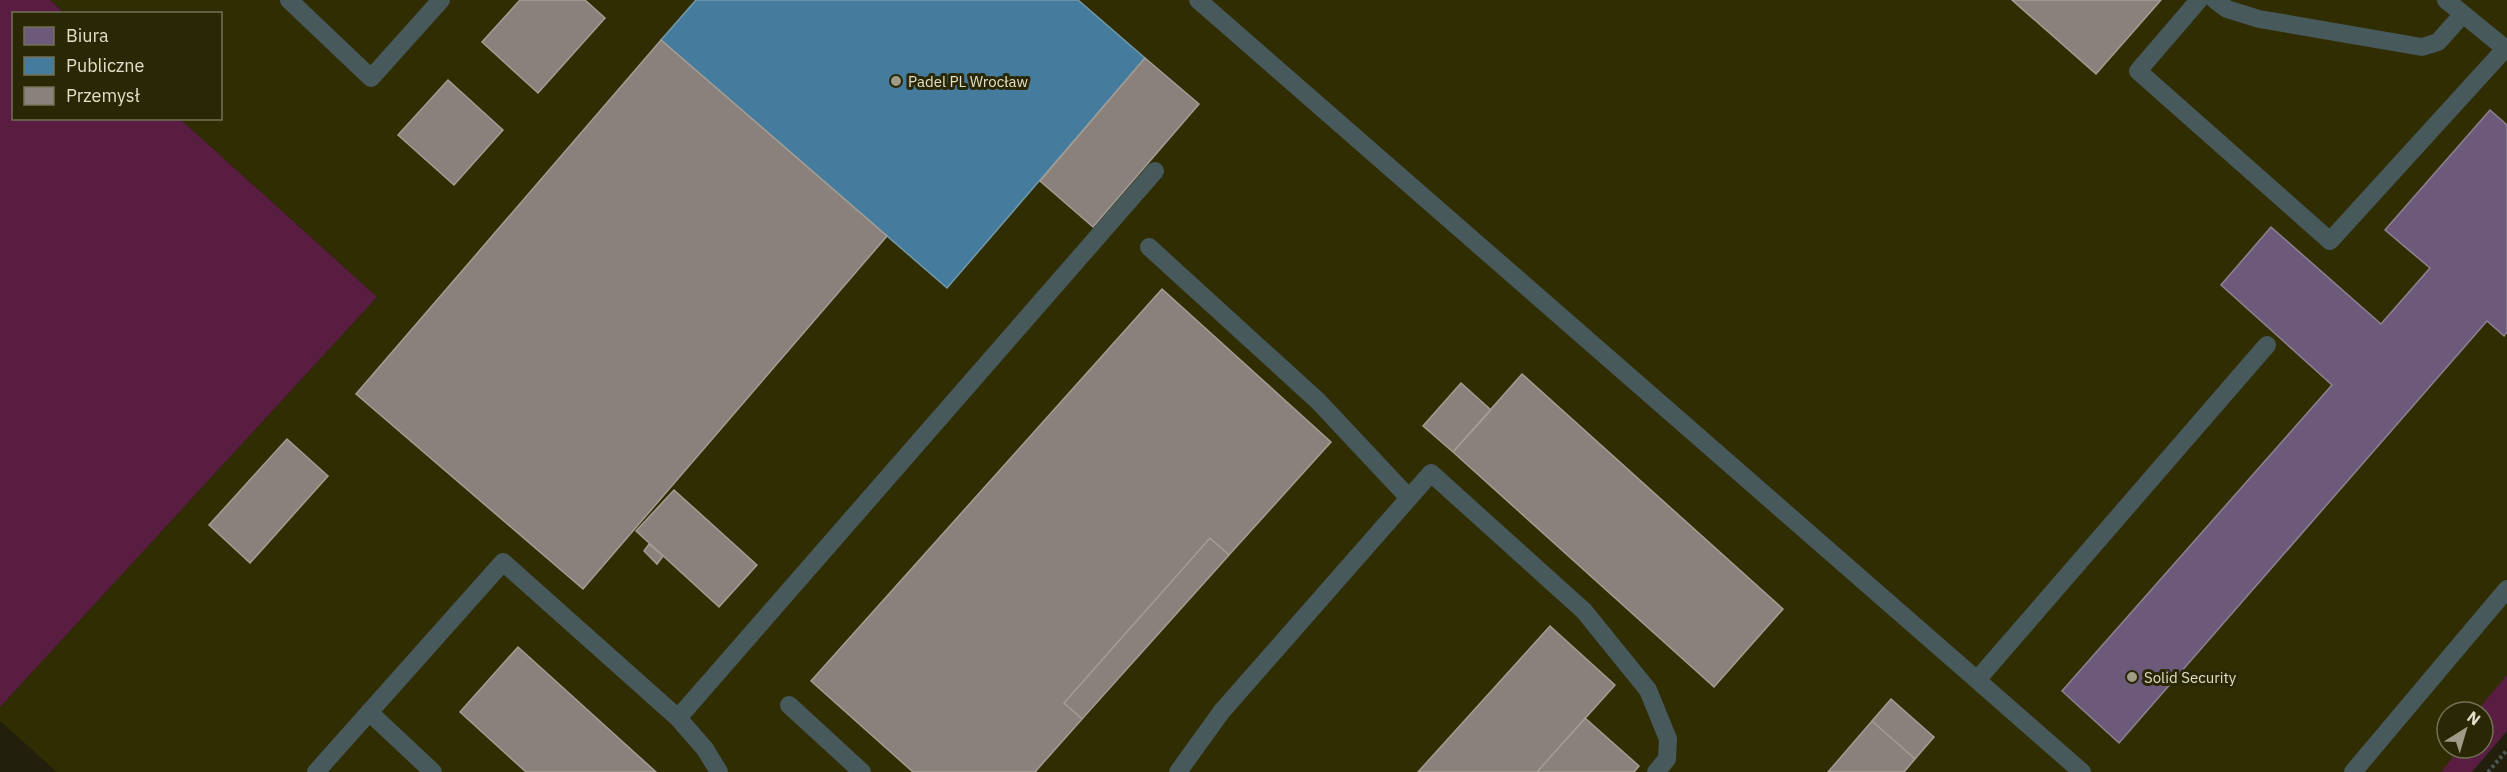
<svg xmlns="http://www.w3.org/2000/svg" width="2507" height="772" font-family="'IBM Plex Sans',sans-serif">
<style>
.built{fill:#302d02}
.green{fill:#5a1d42}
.offices{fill:#6d597a;stroke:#908192;stroke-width:1.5}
.public{fill:#457b9d;stroke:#7499ab;stroke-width:1.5}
.industry{fill:#8a817c;stroke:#a49d94;stroke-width:1.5}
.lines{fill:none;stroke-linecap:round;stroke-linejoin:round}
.path{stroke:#4e5856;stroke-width:4;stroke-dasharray:3 3;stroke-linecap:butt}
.service{stroke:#48595c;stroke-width:18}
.poi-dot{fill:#9e9c88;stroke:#2a2704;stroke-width:2}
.labels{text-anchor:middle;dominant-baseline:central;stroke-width:6;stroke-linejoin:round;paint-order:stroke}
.poi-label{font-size:15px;fill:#e0dfcb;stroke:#2a2704;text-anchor:start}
</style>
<rect width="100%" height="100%" fill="#22200c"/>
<!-- built -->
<path class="built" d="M50 0H2507V718L2483 712H2447V748H2478L2455 772H57L0 721V707L377 297 180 119 220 118V14L65 13Z"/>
<!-- green -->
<path class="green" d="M0 0H50L64 13 14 14V118L180 119 377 297 0 707Z
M2507 675V731L2472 772H2441L2460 748H2483V712H2476Z"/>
<!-- offices -->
<path class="offices" d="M2490 110 2507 125V332L2504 336 2487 321 2119 743 2062 691 2332 385 2221 285 2271 227 2381 324 2430 268 2385 230Z"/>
<!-- public -->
<path class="public" d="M696 0H1078L1145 58 947 288 661 40Z"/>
<!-- industry -->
<path class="industry" d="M520 0H585L605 18 538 93 482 42Z
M2012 0H2161L2096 74Z
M661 40 887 236 583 589 356 394Z
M1145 58 1199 104 1093 227 1040 181Z
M448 80 503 130 454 185 398 135Z
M1162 289 1331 442 1229 555 1210 538 1064 703 1082 719 1035 772H913L811 681Z
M1522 374 1783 609 1714 687 1453 452Z
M1461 383 1491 410 1453 452 1423 426Z
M287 439 328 476 250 563 209 525Z
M674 490 757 565 719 607 636 531Z
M1210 538 1229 555 1082 719 1064 703Z
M649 544 663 556 657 564 644 551Z
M1550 626 1615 685 1537 772H1418Z
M518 647 656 772H526L460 712Z
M1891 699 1934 737 1915 759 1872 721Z
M1585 718 1639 766 1634 772H1537Z
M1872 721 1915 759 1904 772H1828Z"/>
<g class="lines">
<!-- path -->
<path class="path" d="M2488 772 2507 750"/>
<!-- service -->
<path class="service" d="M289 0 371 78 441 0
M1198 0 1977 680 2267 345
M2199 0 2138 71 2330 241 2504 50
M2215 0 2227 9 2259 19 2422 47 2438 42 2463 14
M2446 0 2507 50
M1149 247 1318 401 1409 498
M1977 680 2082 772
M789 705 862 772
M369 712 433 772
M678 718 705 749 719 772
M316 772 503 562 678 718 1155 171
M1178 772 1222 711 1431 473 1584 611 1648 690 1668 739 1667 759 1656 772
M2353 772 2507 589"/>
</g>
<!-- markers -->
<g class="poi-dot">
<circle cx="896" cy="81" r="6"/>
<circle cx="2132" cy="677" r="6"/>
</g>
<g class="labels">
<!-- poi labels -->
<g class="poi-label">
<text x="908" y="81">Padel PL Wrocław</text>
<text x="2144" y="677">Solid Security</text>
</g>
</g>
<!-- legend -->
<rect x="12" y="12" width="210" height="108" fill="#2a2704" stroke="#737154" stroke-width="1.5"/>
<rect x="24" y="27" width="30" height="18" fill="#6d597a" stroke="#737154" stroke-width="1.5"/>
<text x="66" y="42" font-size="18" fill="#e0dfcb">Biura</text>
<rect x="24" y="57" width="30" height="18" fill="#457b9d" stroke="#737154" stroke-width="1.5"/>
<text x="66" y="72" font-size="18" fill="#e0dfcb">Publiczne</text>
<rect x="24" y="87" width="30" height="18" fill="#8a817c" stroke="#737154" stroke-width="1.5"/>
<text x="66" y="102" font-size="18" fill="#e0dfcb">Przemysł</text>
<!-- north arrow -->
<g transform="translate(2465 730) rotate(37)"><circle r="28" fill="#2a2704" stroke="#737154" stroke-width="1.5"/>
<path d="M0-4.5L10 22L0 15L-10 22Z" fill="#9e9c88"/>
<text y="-9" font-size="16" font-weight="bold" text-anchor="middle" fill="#e0dfcb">N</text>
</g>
</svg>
